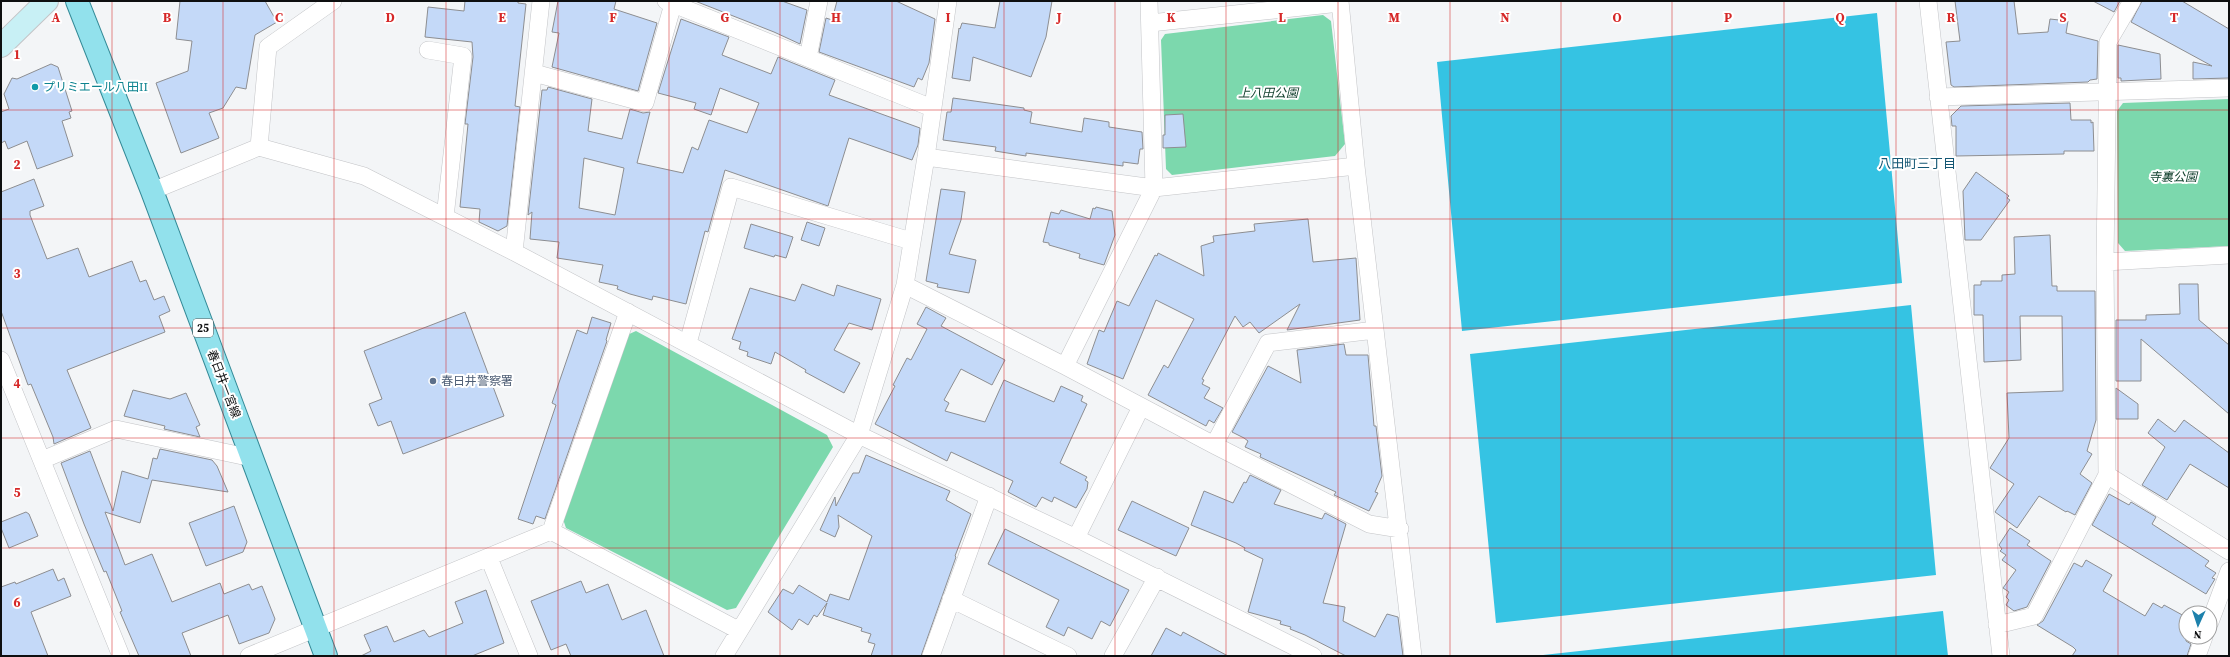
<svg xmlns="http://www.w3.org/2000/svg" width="2230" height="657" font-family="'Source Serif 4','Noto Sans JP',serif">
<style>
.green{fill:#7cd8ad}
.water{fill:#35c3e3}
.building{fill:#c4d9f8;stroke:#8d8e91;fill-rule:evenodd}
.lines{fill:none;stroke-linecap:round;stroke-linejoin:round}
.street-casing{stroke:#c3c4c7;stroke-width:18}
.secondary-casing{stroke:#c3c4c7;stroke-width:24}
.primary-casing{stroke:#348a97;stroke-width:24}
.street{stroke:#fff;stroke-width:17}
.secondary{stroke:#c8f0f5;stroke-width:22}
.primary{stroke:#92e1ec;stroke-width:22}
.grid{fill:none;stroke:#d62828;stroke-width:1;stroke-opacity:0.55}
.culture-dot{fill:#0f9aa8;stroke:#fff;stroke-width:1.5}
.service-dot{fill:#5c6f8a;stroke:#fff;stroke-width:1.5}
.labels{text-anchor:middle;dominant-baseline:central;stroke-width:4;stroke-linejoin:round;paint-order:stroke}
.shield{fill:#fff;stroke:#565758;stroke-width:1}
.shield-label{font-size:11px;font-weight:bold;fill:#0e0f10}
.culture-label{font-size:12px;fill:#0d838f;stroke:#fff;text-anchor:start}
.park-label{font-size:12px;font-style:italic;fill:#0d3d2a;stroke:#fff}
.service-label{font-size:12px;fill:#4e5e75;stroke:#fff;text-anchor:start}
.street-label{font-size:12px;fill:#0e0f10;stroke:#fff}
.neighbourhood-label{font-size:13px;fill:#145774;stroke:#fff}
.grid-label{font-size:13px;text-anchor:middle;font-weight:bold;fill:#d62828;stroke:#fff;stroke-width:4;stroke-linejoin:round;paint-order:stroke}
</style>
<rect width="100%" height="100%" fill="#f3f5f7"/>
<!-- green -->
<path class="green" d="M1323 15 1331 21 1345 144 1335 156 1172 175 1166 169 1161 40 1165 34Z
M2229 99V246L2125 251 2118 243 2117 111 2123 103Z
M636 331 827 435 833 447 736 608 727 610 566 528 563 519 627 335Z"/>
<!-- water -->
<path class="water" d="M1877 13 1902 283 1462 331 1437 62Z
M1911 305 1936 575 1496 623 1470 354Z
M1943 611 1948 656H1534Z"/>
<!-- building -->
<path class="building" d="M180 1H265L277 22 255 35 246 89 236 87 223 108 209 113 219 138 181 153 156 83 188 71 192 41 176 39Z
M465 1H518V3L526 4 515 106 520 107 507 226 498 231 479 222 480 209 460 207 468 124H465L473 57 472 42 425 37 428 7 464 11Z
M558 1H616L614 9 657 23 638 91 552 67 559 33 552 32Z
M695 1H782L807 10 800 44 774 32Z
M837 1H896L935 19 929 63 922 80 918 78 914 87 819 52 826 18 832 20Z
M1000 1H1052L1046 37 1031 77 973 57 970 81 952 78 959 28 960 29 962 23 995 28Z
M1955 1H2014L2018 34 2048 32 2050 19 2068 21 2066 33 2098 41 2097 79 2090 80 2088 82 1954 87 1951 85 1946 42 1960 41Z
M2093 1H2120L2114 12Z
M2142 1H2182L2229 29V78L2193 79V62L2212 66 2131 22Z
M681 19 729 37 722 55 771 74 778 57 835 80 829 95 920 128 918 145 912 160 849 138 828 206 725 170 708 232 705 231 686 304 653 296 652 300 630 294 617 289 618 286 599 282 603 265 557 258 559 242 530 239 532 212 528 215 542 90H547L548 87 592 99 588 131 622 139 630 109 643 113 650 112 637 163 683 173 692 147 698 150 709 120 747 133 759 103 720 88 711 115 694 109 696 103 658 93ZM584 158 624 168 615 215 579 208Z
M2118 45 2160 54 2161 79 2121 81V78H2118Z
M51 64 58 67 72 111 69 112 71 118 62 121 73 156 37 169 27 141 8 149 5 141 1 143V112L9 109 4 94 12 78 17 79Z
M953 98 1024 108V110L1032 112 1030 123 1082 132 1084 118 1109 122V127L1142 132 1143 149H1140L1138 164 1123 162V166L1026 153V156L995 151 996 147 943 140 947 112H951Z
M2070 103 2071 120H2091V123L2093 122 2094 151H2064V154L1956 156V126H1952L1951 116 1961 106Z
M1183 114 1186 147 1163 148V135H1165V115Z
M1976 172 2009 196 2007 198 2010 200 1981 240H1965L1963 191Z
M34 179 44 206 30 211V215L47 259 78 248 89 277 132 261 140 282 146 280 154 300 164 296 170 311 159 316 165 332 67 370 91 428 54 444 53 437 31 384 28 385 1 311V192Z
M941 189 965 192 961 220 949 254 976 260 969 293 937 287 938 284 926 281Z
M1096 207 1112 211 1115 235 1104 265 1079 258 1080 254 1049 245V243L1043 242 1051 212 1059 214 1061 210 1090 219 1093 208 1095 209Z
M1308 219 1313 262 1356 258 1360 320 1287 330 1300 304 1259 333 1250 322 1243 327 1235 316 1202 379 1204 380 1202 384 1210 388 1204 398 1223 408 1214 423 1209 420 1206 426 1148 395 1164 365 1168 368 1194 319 1156 300 1123 379 1087 364 1099 330 1104 332 1117 301 1129 306 1155 255 1157 256 1158 253 1204 276 1201 246 1214 242 1213 236 1255 231 1254 224Z
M807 222 825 228 819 246 801 240Z
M751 224 793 237 786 258 775 255 774 257 744 248Z
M2050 235 2052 286H2057V291H2095L2096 420 2087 451 2092 454 2080 474 2092 483 2075 515 2067 511 2066 512 2039 496 2017 528 1995 512 2014 484 1990 468 2009 438 2007 393 2063 391 2062 316H2020L2021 360 1984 362 1983 315H1974V285H1981V281H2002V275L2015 274 2014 237Z
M802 284 834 296 837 285 881 299 872 330 849 323 834 350 860 363 844 393 805 372 806 370 775 352 771 364 747 356 748 352 739 349 741 342 732 339 750 288 795 301Z
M2179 284H2198L2199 320 2229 345V414L2141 339V381H2116V320H2146V315L2180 314Z
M926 307 946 318 941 326 1005 360 992 385 961 369 944 400 949 403 945 411 985 422 1004 380 1054 402 1061 386 1083 396 1081 401 1087 404 1060 463 1087 477 1085 480 1088 482 1087 489 1076 508 1054 497 1052 502 1042 497 1036 507 1008 492 1013 481 951 452 947 461 875 424 895 386 893 385 907 358 911 360 927 329 917 324Z
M465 312 504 416 403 454 391 421 378 426 369 404 382 399 364 351Z
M592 317 611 323 606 340 607 341 545 519 536 516 533 524 518 519 556 405 552 403 577 330 587 334Z
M1344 344 1346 355H1368L1374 426H1376L1382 476 1375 492 1378 493 1369 511 1334 495 1336 492 1260 457 1261 454 1245 447 1248 441 1244 438 1232 432 1268 366 1301 383 1297 350Z
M2116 388 2138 404V419H2116Z
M133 390 170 399 186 393 200 425 196 427 200 437 164 429 165 426 124 416Z
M2158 419 2175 432 2184 420 2229 453V488L2190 464 2167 500 2142 485 2165 447 2148 433Z
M160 449 212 460 217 466 228 492 152 480 140 523 105 512 125 565 152 554 172 602 220 583 224 594 249 584 252 590 262 586 275 619 269 633 239 644 228 615 182 633 191 656H139L120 612 122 611 106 571 104 572 84 524 61 463 90 451 113 511 122 471 148 479 153 458 157 459Z
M866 455 950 491 946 500 971 514 955 556 956 557 921 656H871L875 644 868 642 871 634 861 631 862 628 823 615 827 603 817 617 814 615 808 625 799 619 792 630 768 612 783 589 793 594 799 585 827 602 830 594 849 600 872 536 838 515 839 527 835 537 820 530 835 497 836 506 853 473H859Z
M1250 475 1281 490 1274 504 1322 519 1325 513 1346 524 1323 603 1345 607 1343 621 1375 637 1387 614 1398 617 1403 656H1346L1305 635 1290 629 1291 627 1280 624 1281 621 1248 612 1263 559 1244 550 1245 548 1236 543 1191 525 1204 491 1233 503 1244 482 1246 483Z
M2109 494 2129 505 2131 502 2156 517 2152 524 2209 561 2205 566 2216 573 2212 578 2215 579 2206 594 2092 525Z
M1132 501 1189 528 1176 556 1118 530Z
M234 506 247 542 243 552 206 566 189 523Z
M26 512 29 514 38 536 9 548 1 528V522Z
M2010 528 2030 541 2027 545 2051 561 2027 607 2014 611 2006 605 2009 600 2006 597 2009 592 2003 588 2016 570 2002 560 2006 555 2000 551 2002 549 1999 545Z
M1005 529 1129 590 1110 626 1101 621 1092 639 1068 627 1064 636 1046 627 1059 600 988 564Z
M2086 560 2112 575 2103 591 2145 616 2153 603 2162 608 2164 605 2186 617V641L2191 644 2187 656H2072L2076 650 2073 647 2037 625 2043 621 2074 563 2082 567Z
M53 569 58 581 64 578 71 596 31 612 48 656H1V587L15 582 16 584Z
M581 581 586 593 608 584 622 620 646 610 664 656H571L566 644 551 650 531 601Z
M486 590 504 643 472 656H361L371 651 364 635 387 626 394 642 424 630 429 637 463 623 455 602Z
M1166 628 1181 636 1183 632 1228 656H1151Z"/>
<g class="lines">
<defs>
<path id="street" d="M666 1 932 108
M1340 1 1356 166 1413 656
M1928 1 2001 656
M1150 23 1340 3
M428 50 463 56 445 217
M808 58 819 1
M534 73 645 103 673 4
M1938 97 2229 88
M259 147 268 47 333 1
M926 157 1154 188 1356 166
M152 191 259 147 364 176 514 252 859 435 1076 538 1313 656
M514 252 541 1
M2105 262 2229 255
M905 285 1065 366 1214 445 1369 524 1400 529
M688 343 731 187 911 241
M1 360 121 656
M1065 366 1154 188 1149 1
M1214 445 1268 343 1375 330
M42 460 116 429 252 458
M2107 475 2229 551
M551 531 628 312
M1076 538 1141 407
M489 558 529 656
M951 599 1068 656
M2210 622 2229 571
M1997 625 2034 616 2107 475 2105 262 2108 42 2132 1
M249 656 551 531 738 630
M724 656 859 435 905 285 926 157 948 1
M931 656 989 496
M1113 656 1157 577
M2197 656 2204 637"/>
<path id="secondary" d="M1 46 47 1"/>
<path id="primary" d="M77 1 152 191 326 656"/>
</defs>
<!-- street casing -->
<use href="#street" class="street-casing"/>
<!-- secondary casing -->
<use href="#secondary" class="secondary-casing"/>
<!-- primary casing -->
<use href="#primary" class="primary-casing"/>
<!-- street -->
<use href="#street" class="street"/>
<!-- secondary -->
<use href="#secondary" class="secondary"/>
<!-- primary -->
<use href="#primary" class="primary"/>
</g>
<!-- grid -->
<path class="grid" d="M112 1V656M223 1V656M334 1V656M446 1V656M558 1V656M669 1V656M780 1V656M892 1V656M1004 1V656M1115 1V656M1226 1V656M1338 1V656M1450 1V656M1561 1V656M1672 1V656M1784 1V656M1896 1V656M2007 1V656M2118 1V656M1 110H2229M1 219H2229M1 328H2229M1 438H2229M1 548H2229"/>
<!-- markers -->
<circle class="culture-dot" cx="35" cy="87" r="4"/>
<circle class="service-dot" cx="433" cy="381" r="4"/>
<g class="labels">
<!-- shield labels -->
<rect class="shield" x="193" y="319" width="20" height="18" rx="3"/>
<g class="shield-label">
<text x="203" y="328">25</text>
</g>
<!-- culture labels -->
<g class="culture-label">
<text x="43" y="87">プリミエール八田II</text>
</g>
<!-- park labels -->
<g class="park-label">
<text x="1268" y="93">上八田公園</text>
<text x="2173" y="177">寺裏公園</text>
</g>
<!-- service labels -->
<g class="service-label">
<text x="441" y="381">春日井警察署</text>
</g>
<!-- street labels -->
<g class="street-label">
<text transform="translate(224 384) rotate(69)">春日井一宮線</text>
</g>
<!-- neighbourhood labels -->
<g class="neighbourhood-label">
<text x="1917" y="163">八田町三丁目</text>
</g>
</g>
<g class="grid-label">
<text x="56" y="22">A</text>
<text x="167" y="22">B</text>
<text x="279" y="22">C</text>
<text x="390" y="22">D</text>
<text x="502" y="22">E</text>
<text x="613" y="22">F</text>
<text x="725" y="22">G</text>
<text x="836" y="22">H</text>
<text x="948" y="22">I</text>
<text x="1059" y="22">J</text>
<text x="1171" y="22">K</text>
<text x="1282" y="22">L</text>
<text x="1394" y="22">M</text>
<text x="1505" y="22">N</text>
<text x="1617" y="22">O</text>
<text x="1728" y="22">P</text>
<text x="1840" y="22">Q</text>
<text x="1951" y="22">R</text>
<text x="2063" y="22">S</text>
<text x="2174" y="22">T</text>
<text x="17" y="59">1</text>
<text x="17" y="169">2</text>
<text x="17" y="278">3</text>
<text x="17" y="388">4</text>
<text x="17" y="497">5</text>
<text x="17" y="607">6</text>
</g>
<!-- border -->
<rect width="2230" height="657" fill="none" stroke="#0e0f10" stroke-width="4"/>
<!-- north arrow -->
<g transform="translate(2198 625) rotate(183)"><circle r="19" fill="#ffffff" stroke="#9f9f9f"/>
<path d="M0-3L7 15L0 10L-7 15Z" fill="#1d81ac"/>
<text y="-6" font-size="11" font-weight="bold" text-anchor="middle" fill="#0e0f10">N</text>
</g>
</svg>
